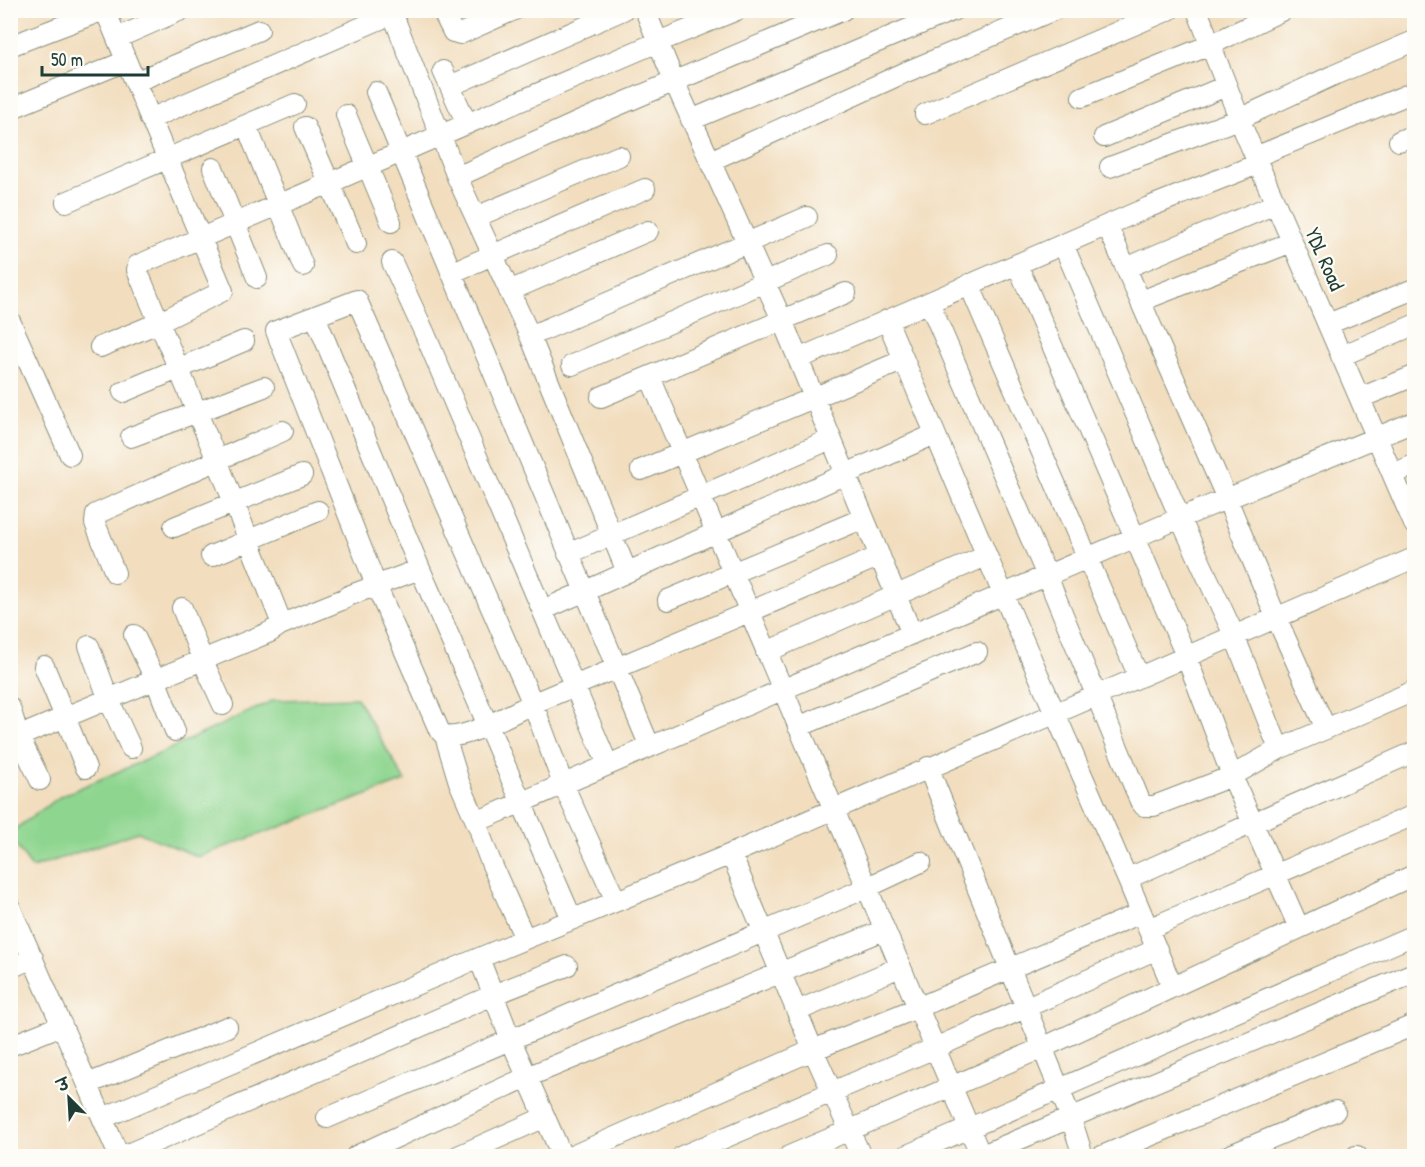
<svg xmlns="http://www.w3.org/2000/svg" width="1425" height="1167" font-family="'Patrick Hand','Playpen Sans Deva',sans-serif">
<style>
.green{fill:#8ed58f;stroke:#568962;stroke-width:1.5}
.lines{fill:none;stroke-linecap:round;stroke-linejoin:round}
.minor-casing{stroke:#888e7a;stroke-width:22}
.minor{stroke:#fff;stroke-width:20}
.labels{text-anchor:middle;dominant-baseline:central;stroke-width:4.5;stroke-linejoin:round;paint-order:stroke}
.street-label{font-size:21px;fill:#1f3d34;stroke:#fdfcf7}
</style>
<rect width="100%" height="100%" fill="#fdfcf7"/>
<filter id="ink" filterUnits="userSpaceOnUse"><feTurbulence type="fractalNoise" baseFrequency=".0167" numOctaves="2"/><feDisplacementMap in="SourceGraphic" scale="12" xChannelSelector="R" yChannelSelector="G"/><feConvolveMatrix kernelMatrix="1 2 1 2 8 2 1 2 1" color-interpolation-filters="sRGB"/></filter>
<filter id="wash" filterUnits="userSpaceOnUse"><feTurbulence type="fractalNoise" baseFrequency=".008" numOctaves="4" result="noise"/><feDisplacementMap in="SourceGraphic" scale="24" xChannelSelector="R" yChannelSelector="G"/><feGaussianBlur stdDeviation="1.35" result="paint"/><feColorMatrix in="noise" values="0 0 0 0 0 0 0 0 0 0 0 0 0 0 0 0 0 1.4 0 .05"/><feComposite in="paint" operator="in"/></filter>
<g filter="url(#wash)">
<rect width="100%" height="100%" fill="#f2debf"/>
<!-- green -->
<path class="green" d="M357 698 405 781 198 857 138 832 32 868 11 838V832L61 796 150 758 274 700Z"/>
</g>
<g filter="url(#ink)">
<g class="lines">
<defs>
<path id="minor" d="M391 10 457 177 530 336 627 572
M442 10 453 32 460 34 514 10
M645 10 674 81 782 320 912 634
M1197 10 1245 133 1414 524
M117 38 181 10
M10 46 104 10
M443 71 467 124
M135 82 259 30
M450 86 623 10
M376 92 650 747
M1082 97 1210 45 1283 10
M10 109 126 61
M925 114 1169 10
M346 115 391 222
M150 119 392 14
M691 120 954 10
M305 127 356 244
M251 137 303 266
M1104 137 1226 86
M1399 141 1414 135
M1255 157 1414 92
M710 161 906 72 1054 10
M1110 167 1239 119 1334 75 1414 41
M213 168 257 278
M457 177 576 123 843 10
M66 202 295 104
M476 217 619 156
M1107 225 1227 499 1276 617 1326 729
M1063 244 1180 518 1234 635 1279 749
M392 262 425 334 608 765
M1017 264 1186 656 1232 776 1299 928
M1126 268 1275 204
M451 273 645 189
M969 284 1139 677
M509 291 648 231
M1141 301 1292 242
M929 302 1047 576 1140 801 1144 806H1154L1232 776 1279 749 1414 691
M315 316 420 569 572 919
M887 320 1003 594 1130 885
M10 321 70 455
M1328 324 1414 289
M530 336 807 217
M100 347 158 323 223 291 105 10
M1341 356 1414 325
M798 359 1149 207 1258 164
M572 365 828 255
M650 377 981 1156
M123 392 244 341
M601 397 846 293
M1360 398 1414 376
M131 437 264 387
M641 470 904 360
M1393 474 1414 465
M174 527 302 475
M568 554 831 439
M211 556 318 511
M115 573 95 523 96 514 283 431
M668 600 864 518
M182 608 203 661 223 705
M543 610 935 434
M280 625 344 599 348 596 420 569
M134 635 156 681 175 731
M89 646 109 700 131 748
M766 652 986 556
M44 666 86 768
M10 708 19 737 40 780
M798 727 977 652
M445 736 459 782 478 826
M10 740 270 632 280 625V619L217 460 137 270 138 265 658 42 737 10
M928 767 1071 1118 1083 1156
M731 854 813 1050 861 1156
M616 901 563 784 533 704 357 300 276 331 376 585 439 730 445 736C466 740 512 713 534 703 649 654 765 606 880 556
M10 907 119 1156
M1148 929 1414 815
M525 939C517 919 476 837 479 822L483 819 1180 518 1414 422
M479 958 510 1038 562 1156
M10 968 33 958
M1172 986 1131 888 1130 881 1133 876 1414 752
M797 1011 900 967
M10 1046 62 1025
M88 1084 227 1027
M103 1118 479 958 731 854 1414 558
M327 1118 866 888 921 862
M123 1156 493 995 567 966
M356 1156 527 1077 884 930
M458 1156 545 1117
M572 1156 813 1050 917 1008 1141 913
M682 1156 935 1048 1157 949
M789 1156 1042 1048 1414 875
M905 1156 1414 935
M980 1156 1414 973
M1102 1156 1414 1025
M1228 1156 1335 1111
M1356 1156H1357"/>
</defs>
<!-- minor casing -->
<use href="#minor" class="minor-casing"/>
<!-- minor -->
<use href="#minor" class="minor"/>
</g>
</g>
<g class="labels">
<!-- street labels -->
<g class="street-label">
<text transform="translate(1325 259) rotate(66)">YDL Road</text>
</g>
</g>
<!-- margin -->
<rect width="1425" height="1167" fill="none" stroke="#fdfcf7" stroke-width="36"/>
<!-- north arrow -->
<g transform="translate(69 1098) rotate(336)" stroke="#fdfcf7" stroke-width="4.5" paint-order="stroke">
<path d="M0-4.5L10 22L0 15L-10 22Z" fill="#1f3d34"/>
<text y="-9" font-size="16" font-weight="bold" text-anchor="middle" fill="#1f3d34">उ</text>
</g>
<!-- scale -->
<path d="M42 66v9h106v-9" fill="none" stroke="#1f3d34" stroke-width="3"/>
<text x="51" y="66" font-size="18" fill="#1f3d34" stroke="#fdfcf7" stroke-width="4.5" paint-order="stroke">50 m</text>
</svg>
